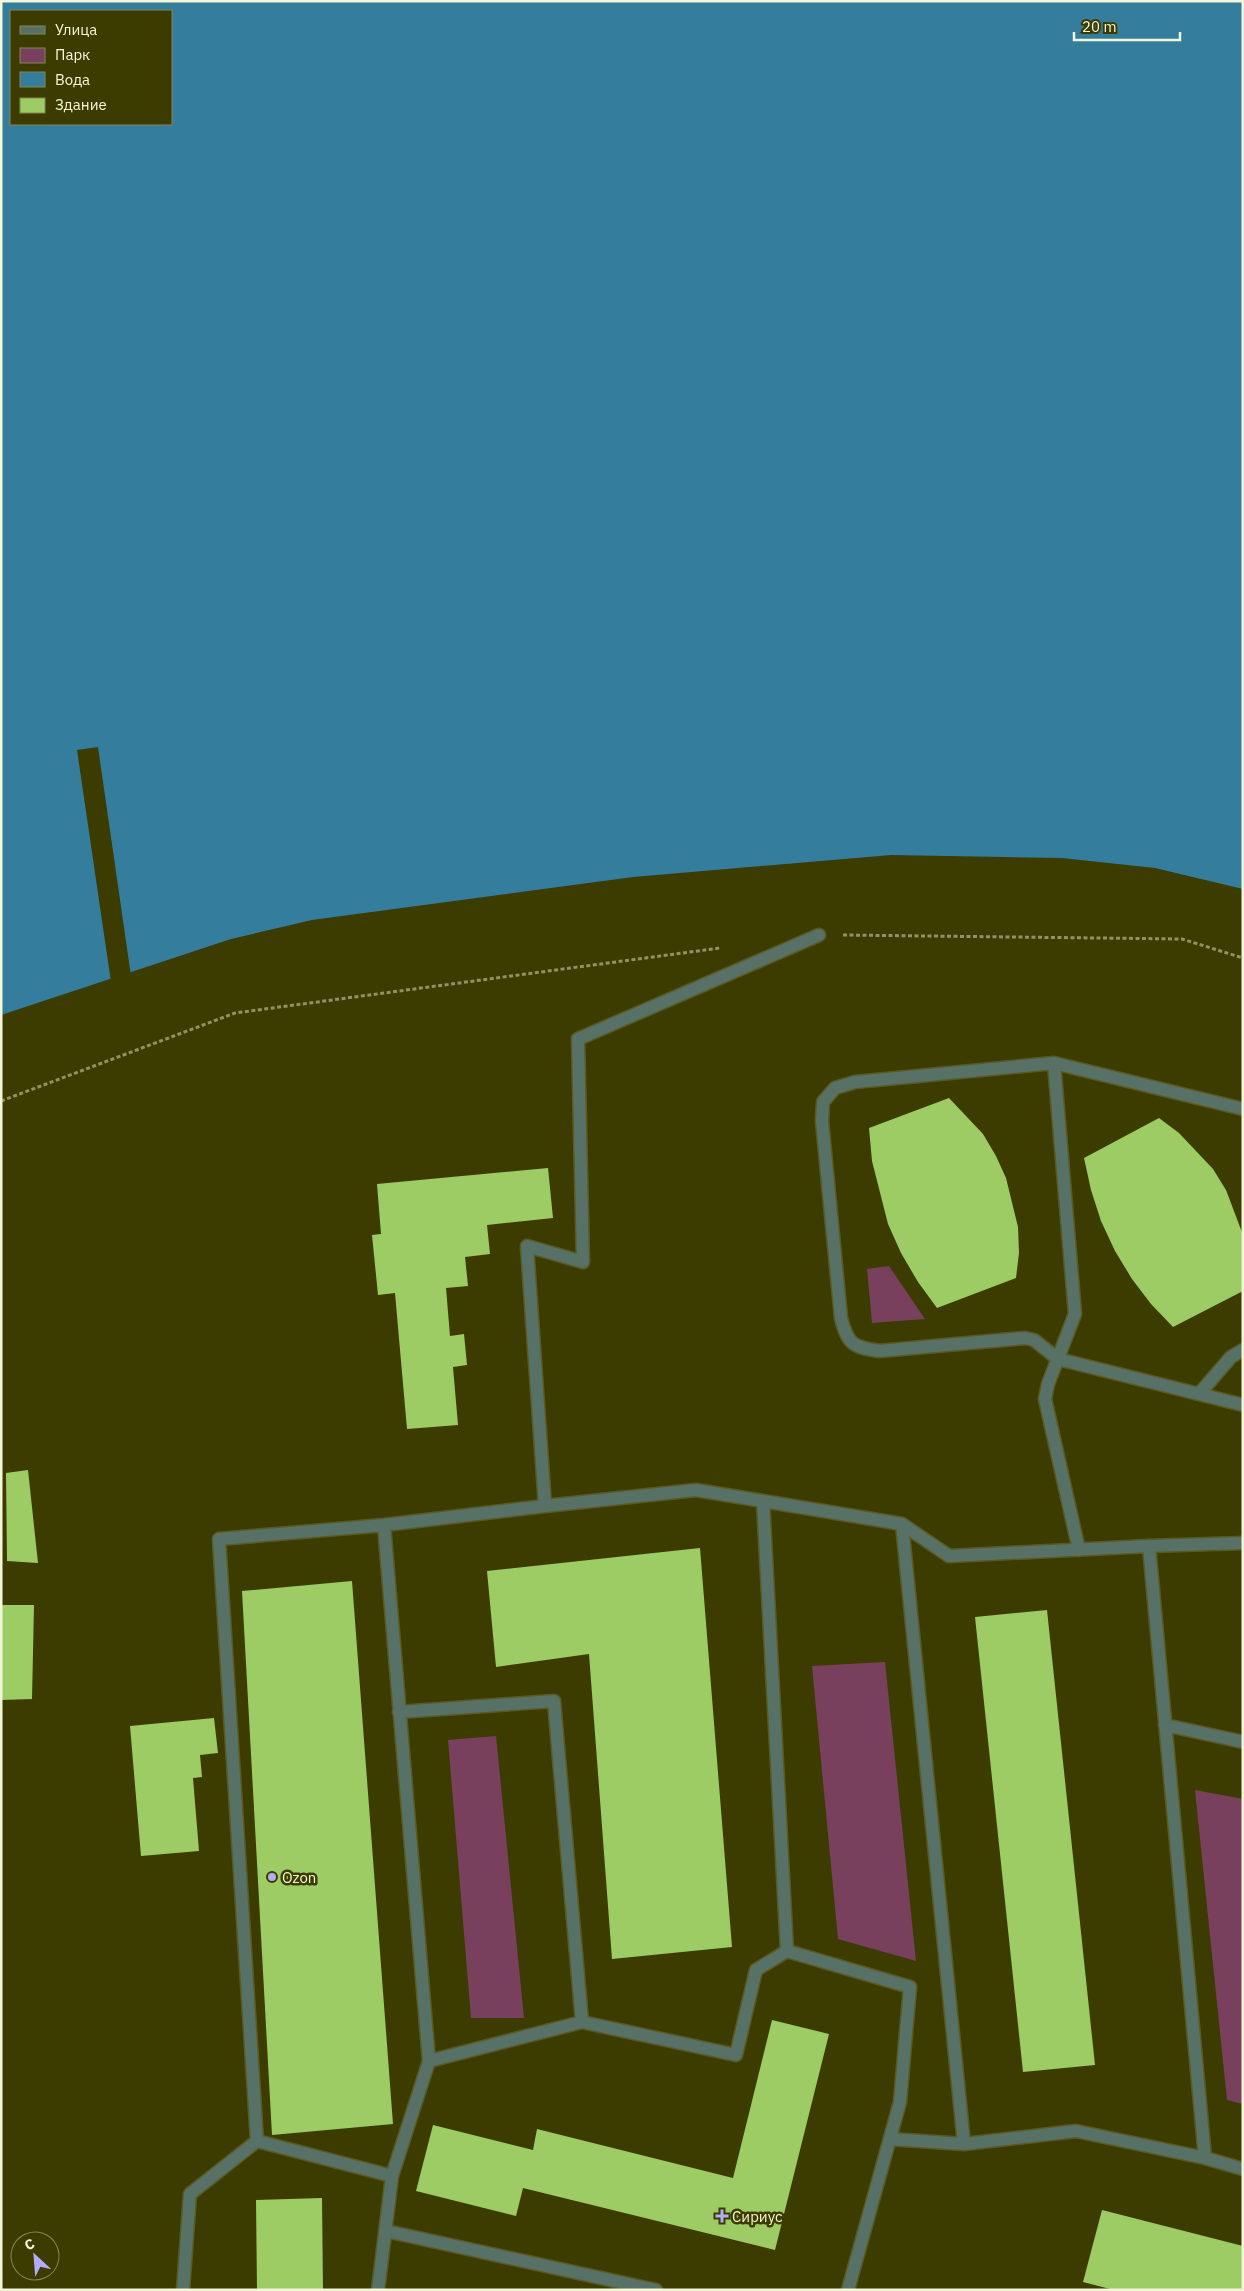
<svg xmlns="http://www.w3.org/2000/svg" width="1244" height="2291" font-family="'IBM Plex Sans',sans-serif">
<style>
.green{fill:#78405c}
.water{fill:#357d9c;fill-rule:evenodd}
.pier{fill:#3c3c00}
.building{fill:#9dcc64}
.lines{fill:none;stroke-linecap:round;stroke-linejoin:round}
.lane-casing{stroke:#595a23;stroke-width:15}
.street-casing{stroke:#595a23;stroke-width:15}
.path{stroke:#909164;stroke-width:3;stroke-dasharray:4 2.5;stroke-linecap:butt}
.lane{stroke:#577167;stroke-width:12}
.street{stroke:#577167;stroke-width:12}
.poi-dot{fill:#b5acf8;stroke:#3c3c00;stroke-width:2}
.labels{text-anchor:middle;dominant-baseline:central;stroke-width:5;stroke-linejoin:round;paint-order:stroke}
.poi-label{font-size:15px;fill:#f4f6d9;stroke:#3c3c00;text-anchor:start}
</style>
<rect width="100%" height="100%" fill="#3c3c00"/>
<!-- green -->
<path class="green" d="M889 1266 925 1319 872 1323 867 1269Z
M885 1662 916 1961 838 1939 812 1666Z
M496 1736 524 2018H471L448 1740Z
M1195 1790 1243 1799V2104L1227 2100Z"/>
<!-- water -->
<path class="water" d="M1 1H1243V889L1155 868 1062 858 891 855 633 877 312 920 231 939 1 1015ZM11 11H171V124H11Z"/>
<!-- pier -->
<path class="pier" d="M98 747 131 976 111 982 77 750Z"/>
<!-- building -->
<path class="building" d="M949 1098 983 1134 996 1156 1006 1178 1018 1227 1019 1253 1016 1278 937 1308 918 1282 901 1253 888 1224 872 1161 869 1128Z
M1159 1118 1179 1133 1213 1169 1226 1190 1243 1235V1291L1173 1327 1151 1304 1132 1279 1115 1251 1101 1221 1091 1190 1084 1158Z
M548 1168 553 1218 487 1225 490 1254 465 1257 468 1286 446 1288 450 1336 464 1334 467 1365 453 1367 458 1425 407 1429 395 1293 378 1295 372 1235 381 1234 377 1184Z
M28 1470 38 1563 7 1561 6 1473Z
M700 1548 732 1947 612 1959 589 1654 496 1667 487 1571Z
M352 1581 393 2124 272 2135 242 1591Z
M1 1605H34L32 1699 1 1700Z
M1047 1610 1095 2065 1023 2072 975 1617Z
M214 1718 218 1753 200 1755 202 1777 193 1778 199 1851 141 1856 130 1726Z
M772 2020 829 2034 775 2250 523 2188 516 2216 416 2191 433 2125 533 2150 537 2129 733 2178Z
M322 2198 323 2290H257L256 2200Z
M1102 2210 1243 2246V2290H1114L1083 2282Z"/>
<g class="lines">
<defs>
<path id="lane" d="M819 935 578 1039 583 1262 527 1246 545 1506 696 1490 902 1524 949 1556 1149 1546 1205 2158 1243 2169
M1054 1063 1075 1314 1048 1384 1045 1399 1079 1550
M1243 1109 1054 1063 855 1082 835 1088 823 1102 822 1121 841 1318C848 1345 853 1347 879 1351L1025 1338 1034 1340 1058 1359 1243 1405
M1199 1394 1231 1357 1243 1350
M763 1501 787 1951
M902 1524 964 2144
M384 1525 219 1539 257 2141 392 2176 429 2061
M399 1712 554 1701 582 2022 429 2061 384 1525 545 1506
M1165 1725 1243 1742
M582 2022 736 2055 756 1970 787 1951 910 1987 900 2102 848 2290
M890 2139 964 2144 1076 2131 1205 2158
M386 2231 633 2285
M183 2290 190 2194 257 2141
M378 2290 392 2176
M632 2290 633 2285 656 2290"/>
<path id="street" d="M1149 1546 1243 1543"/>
</defs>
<!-- lane casing -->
<use href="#lane" class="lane-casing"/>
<!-- street casing -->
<use href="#street" class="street-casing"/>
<!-- path -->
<path class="path" d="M843 935 1182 939 1243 958
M1 1101 235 1013 720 948"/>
<!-- lane -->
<use href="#lane" class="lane"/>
<!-- street -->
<use href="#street" class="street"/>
</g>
<!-- markers -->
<g class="poi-dot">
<circle cx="272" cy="1877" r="5"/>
<path d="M719.5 2208.5h5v5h5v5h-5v5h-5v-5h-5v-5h5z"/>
</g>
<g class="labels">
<!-- poi labels -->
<g class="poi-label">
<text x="282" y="1877">Ozon</text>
<text x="732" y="2216">Сириус</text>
</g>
</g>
<!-- border -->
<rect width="1244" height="2291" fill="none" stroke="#f4f6d9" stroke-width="5"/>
<!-- legend -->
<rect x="10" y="10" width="162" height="115" fill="#3c3c00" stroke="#868657"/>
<rect x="20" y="26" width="25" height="8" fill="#577167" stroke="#868657"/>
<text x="55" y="35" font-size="15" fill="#f4f6d9">Улица</text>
<rect x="20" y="48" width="25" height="15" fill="#78405c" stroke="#868657"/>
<text x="55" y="60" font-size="15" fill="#f4f6d9">Парк</text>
<rect x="20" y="72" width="25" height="15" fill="#357d9c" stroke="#868657"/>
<text x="55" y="85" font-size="15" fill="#f4f6d9">Вода</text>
<rect x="20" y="98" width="25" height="15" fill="#9dcc64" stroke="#868657"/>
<text x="55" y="110" font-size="15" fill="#f4f6d9">Здание</text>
<!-- north arrow -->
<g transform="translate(35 2256) rotate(334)"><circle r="24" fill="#3c3c00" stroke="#868657"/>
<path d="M0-4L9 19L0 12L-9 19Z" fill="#b5acf8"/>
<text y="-8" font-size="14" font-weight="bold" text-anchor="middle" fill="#f4f6d9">С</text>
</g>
<!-- scale -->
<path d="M1074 32v8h106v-8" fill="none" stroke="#f4f6d9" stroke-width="2.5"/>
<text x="1082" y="32" font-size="15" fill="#f4f6d9" stroke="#3c3c00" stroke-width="4" paint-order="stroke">20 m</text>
</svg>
